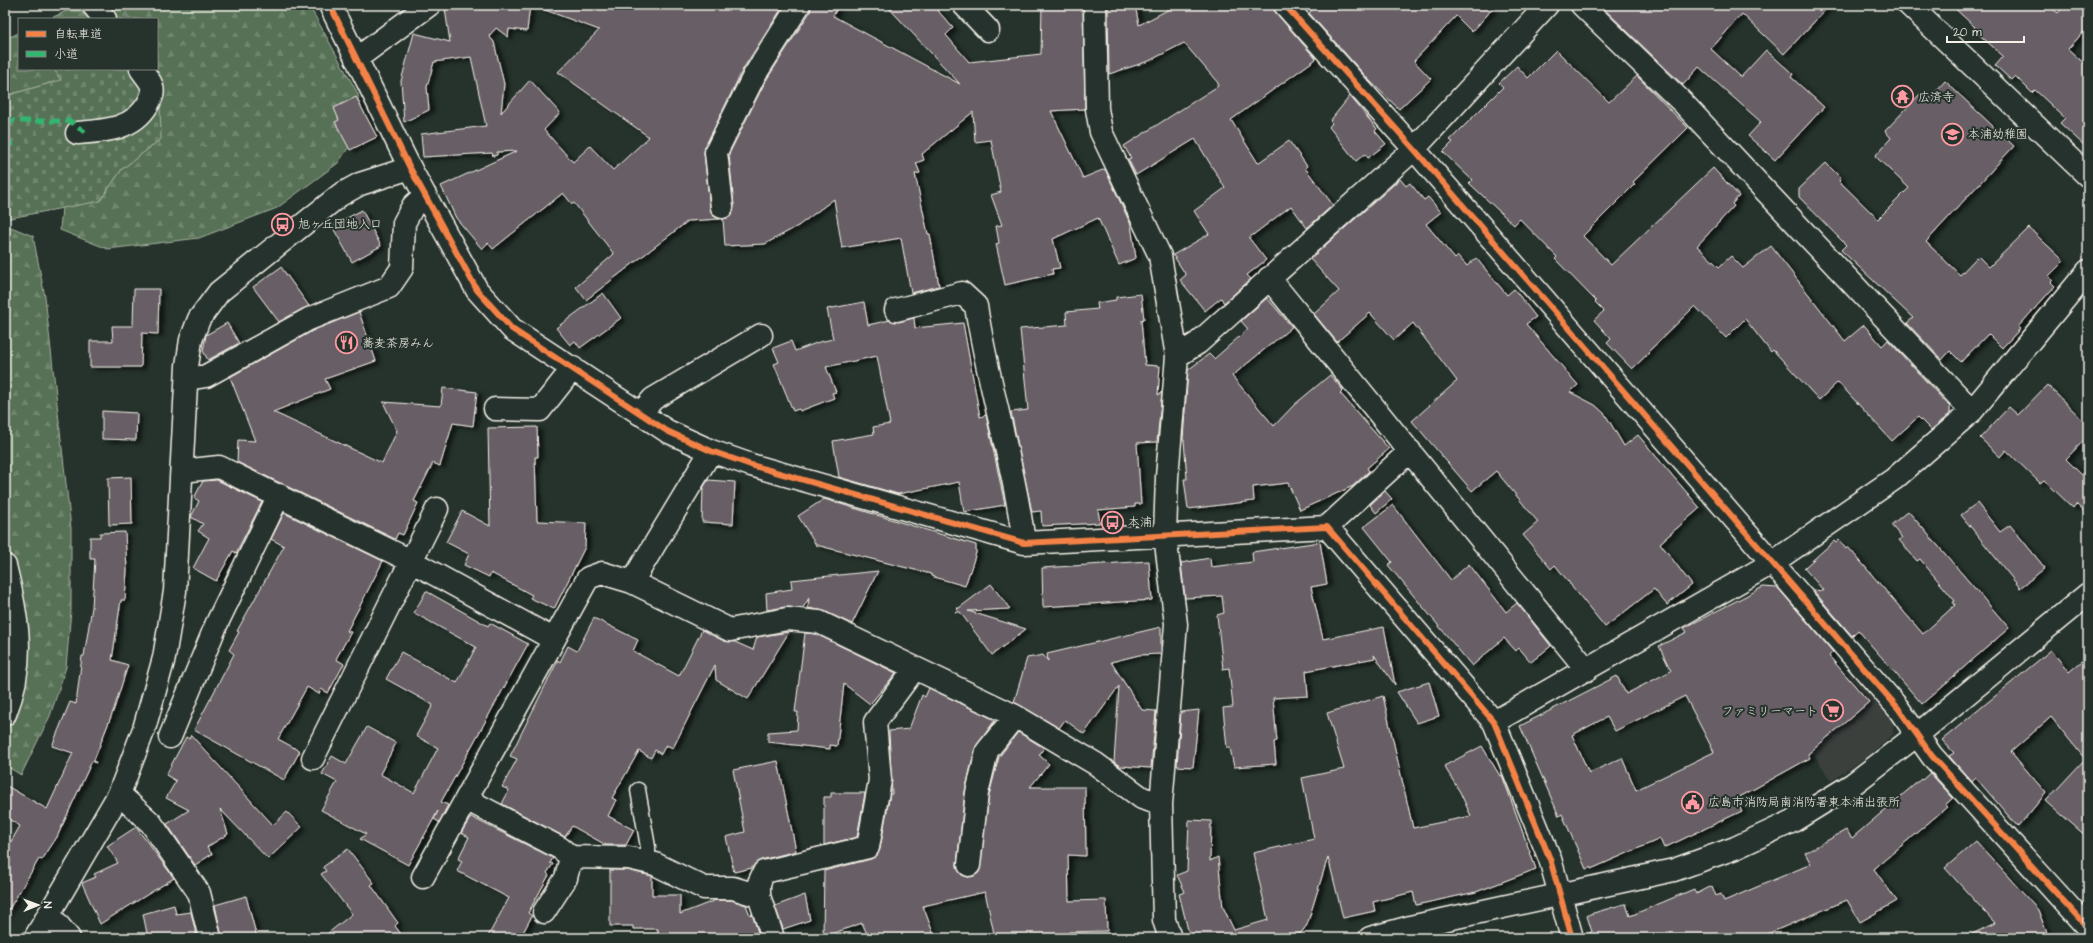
<svg xmlns="http://www.w3.org/2000/svg" width="2093" height="943" font-family="'Architects Daughter','Klee One',sans-serif">
<style>
.built{fill:#3a403e}
.forest{fill:url(#forest-firs);stroke:#a6b19f}
.cemetery{fill:url(#cemetery-stones);stroke:#a6b19f}
.building{fill:#685f66;stroke:#f4f1e8;fill-rule:evenodd;filter:url(#shadow)}
.lines{fill:none;stroke-linecap:round;stroke-linejoin:round}
.service-casing{stroke:#f4f1e8;stroke-width:17}
.minor-casing{stroke:#f4f1e8;stroke-width:25}
.tertiary-casing{stroke:#f4f1e8;stroke-width:25}
.service{stroke:#26332d;stroke-width:14}
.minor{stroke:#26332d;stroke-width:22}
.tertiary{stroke:#26332d;stroke-width:22}
.quiet{stroke:#33b770;stroke-width:5;stroke-dasharray:10 5;stroke-linecap:butt}
.cycleway-casing{stroke:#26332d;stroke-width:8}
.cycleway{stroke:#f48246;stroke-width:6}
.labels{text-anchor:middle;dominant-baseline:central;stroke-width:4;stroke-linejoin:round;paint-order:stroke}
.poi-label{font-size:12px;fill:#f4f1e8;stroke:#26332d;text-anchor:start}
</style>
<defs>
<pattern id="forest-firs" width="22" height="20" patternUnits="userSpaceOnUse"><rect width="22" height="20" fill="#577156"/><path d="M5 1l3.5 6h-7zM16 11l3.5 6h-7z" fill="#70866e"/></pattern>
<pattern id="cemetery-stones" width="16" height="16" patternUnits="userSpaceOnUse"><rect width="16" height="16" fill="#577156"/><path d="M2 7V4a2 2 0 0 1 4 0v3zM10 15v-3a2 2 0 0 1 4 0v3z" fill="#70866e"/></pattern>
<filter id="shadow"><feDropShadow dx="4.5" dy="2.5" stdDeviation="2" flood-color="#0009"/></filter>
</defs>
<rect width="100%" height="100%" fill="#26332d"/>
<filter id="ink" filterUnits="userSpaceOnUse"><feTurbulence type="fractalNoise" baseFrequency=".025" numOctaves="2"/><feDisplacementMap in="SourceGraphic" scale="8" xChannelSelector="R" yChannelSelector="G"/><feConvolveMatrix kernelMatrix="1 2 1 2 8 2 1 2 1" color-interpolation-filters="sRGB"/></filter>
<g filter="url(#ink)">
<!-- built -->
<path class="built" d="M1850 673 1893 722V734L1867 757 1831 781 1794 722Z"/>
<!-- forest -->
<path class="forest" d="M102 5H239L241 8 310 7 358 94 361 129 338 163 277 208 199 238 108 249 60 230 62 207 100 201 122 169 161 139 143 69H157V19H112Z
M66 11H81L89 19H49Z
M19 33V69H54L61 80 5 96V39Z
M11 227 33 236 45 297 71 528V610L66 667 50 716 21 775 5 765V737L21 696 22 602 5 532V229Z"/>
<!-- cemetery -->
<path class="cemetery" d="M54 69H143L160 104 161 139 122 169 100 201 5 219V96L61 80Z"/>
<!-- building -->
<path class="building" d="M477 5H530L527 31 509 29 508 37 496 28 489 36 494 42 504 84 501 113 530 80 560 113 544 130 573 162 590 146 613 170 649 137 558 72 599 30 537 7V5H776L782 8 743 69 705 147 704 153 710 208 712 215 720 219 688 221 586 300 576 287 614 254 574 203 572 204 563 193 493 249 488 243 482 249 456 218 441 186 517 151 497 152V155L493 156 492 153 423 157 421 134 486 126 471 57 434 62 427 87 429 110 404 122 401 81 414 33 450 42 445 9Z
M811 5H839L833 16 960 84 886 5H933L953 28 946 35 969 62 1041 54 1042 5H1083L1085 109 1051 111 1083 178 1105 169 1131 225 1136 258 1119 265 1098 218 1053 239 1060 268 1052 269 1053 274 1005 285 996 244 999 243 996 226 1002 225 991 195 1001 192 991 140 975 142 973 112 922 154 924 160 916 163 920 173 915 174 928 234H930L939 286 911 293 901 238 842 248 834 199 798 226 765 244 725 246 723 219 730 217 733 212 734 206 729 154 765 82 810 12Z
M1108 5H1135L1139 25 1177 5H1272L1276 13 1316 59 1231 120 1258 163 1289 141 1307 166 1305 168 1333 205 1307 228 1291 206 1249 238 1266 260 1247 275 1251 279 1224 303 1221 298 1205 311 1180 280 1186 275 1173 255 1209 234 1194 211 1225 188 1195 139 1136 175 1128 159 1131 158 1124 146 1218 86V83L1184 43 1149 61 1109 74Z
M1317 5H1496L1472 32 1456 16 1414 61 1431 79 1399 109 1370 81 1309 13Z
M1600 5H1830L1784 54 1742 14 1711 49 1741 77 1766 50 1793 74 1791 77 1824 107 1775 160 1748 136 1761 122 1699 67 1683 85Z
M1951 5H2048L2058 13 2065 5H2088V27L2068 49 2088 67V149L2060 123 2065 118 2035 90 2032 93 2015 76 2011 80 1995 65 2003 56 1973 29 1975 27Z
M1556 50 1609 102 1637 76 1688 128 1633 182 1635 184 1583 236 1611 265 1713 168 1739 196 1732 204 1734 206 1697 246 1719 267 1731 256 1743 268 1771 246 1845 341 1864 325 1882 346 1888 340 1950 407V414L1931 430 1918 417 1892 441 1838 382 1819 400 1773 350 1771 352 1745 319 1726 338 1695 306 1648 352 1649 353 1632 369 1607 343 1611 339 1594 320 1604 311 1595 302 1596 301 1555 259 1557 257 1520 219 1514 225 1469 183 1472 180 1443 152 1453 142 1450 140 1503 87 1499 83 1517 66 1528 78Z
M1945 81 2014 146 1926 242 1960 275 1978 256 1989 267 2029 228 2064 261 2049 276 2053 280 2051 282 2055 286 2018 327 2020 329 2002 348 1988 334 1961 362 1950 351 1942 360 1907 323 1913 318 1841 250 1846 245 1799 197V189L1826 163 1841 178 1839 181 1878 219 1909 188 1875 156 1891 138 1885 131 1921 93 1928 100Z
M1350 96 1377 129 1375 131 1386 144 1368 158 1365 154 1356 161 1329 127 1332 123 1330 121Z
M356 97 377 137 350 150 335 122 339 120 334 108Z
M1400 179 1406 186 1410 183 1424 200 1428 197 1441 212 1426 224 1455 259 1458 256 1467 266 1476 258 1507 295 1514 289 1536 317 1526 324 1578 385 1570 392 1595 405 1605 414 1624 446 1638 435 1700 508 1660 543 1692 585 1667 605 1654 589 1605 627 1555 565 1551 569 1523 535 1538 522 1496 471 1472 491 1412 421 1457 381 1413 323 1394 340 1370 313 1337 342 1314 314 1339 291 1310 259Z
M362 210 381 246 352 262 332 226Z
M281 267 309 306 279 322 253 287Z
M134 289H159L158 334 142 333 141 367H90V341H113L112 326H133Z
M603 293 621 318 580 348 575 341 570 345 556 328Z
M1141 294 1144 319 1141 320 1145 365 1160 366 1158 395 1162 392 1157 442 1137 443 1141 504H1135V507L1098 510 1100 523 1042 526 1041 511 1032 512 1011 412 1028 410 1020 329 1067 325 1066 312 1098 309 1097 303 1116 300V297Z
M1267 298 1292 327 1232 376 1274 426 1294 405 1330 375 1343 390 1340 393 1389 449 1367 468 1369 471 1353 486 1300 510 1288 483 1253 487 1254 501 1188 509 1184 479H1187L1184 440H1183L1188 370 1209 354 1214 359 1248 329 1241 321Z
M864 302 868 325 890 320 899 322 914 318 915 328 963 323 980 417 986 415 1005 505 964 512 959 482 898 494 839 477 833 441 874 434 873 427 890 424 877 356 826 367 836 392 832 393 834 398 800 411 799 409 793 411 774 364 779 362 773 348 791 341 795 351 819 342 833 339 827 309Z
M359 312 376 361 325 379 330 389 273 412 382 463 397 431 383 402 441 406 443 388 477 392 473 426 453 423 440 466 433 463 414 501 418 503 403 535 398 533 395 539 237 462 238 440 255 441 230 377 314 330Z
M227 323 239 343 208 360 203 351 206 335Z
M2047 385 2088 425V436L2066 459 2088 481V515L2076 504 2073 508 2044 480 2040 483 2006 450 2000 457 1980 438 2009 407 2018 415Z
M102 411 137 413 136 440 102 439Z
M537 427 538 457H535L537 521 586 523 585 547 554 609 530 598 532 595 491 573 489 577 464 565 469 554 446 542 462 511 490 526 488 428Z
M131 477 132 524 109 525 108 478Z
M217 480 262 502 236 553 233 551 216 581 193 568 209 538 198 531 203 524 191 517 199 501 194 498 203 481Z
M708 480 735 482 733 524 702 522 703 488Z
M1385 491 1392 499 1376 513 1370 505Z
M824 499 976 545V553L965 586 931 576V574L816 545 798 516Z
M1977 503 2000 532 2010 525 2045 568 2020 588 1961 515Z
M1393 505 1451 580 1469 564 1506 612 1517 603 1551 646 1531 662 1519 648 1516 651 1504 638 1472 666 1388 565 1392 562 1364 527Z
M1908 511 2009 628 1922 704 1858 630 1852 636 1813 590 1824 591 1804 568 1834 541 1836 543 1839 540 1846 549 1848 547 1923 634 1955 605 1953 602 1955 601 1920 559 1917 561 1899 540 1902 538 1891 525Z
M284 513 383 561 347 631 351 632 336 659 344 664 328 693 321 689 319 694 307 687 278 739 300 751 284 780 194 730 234 654 229 650 239 632 237 631 284 546 271 539Z
M125 532 127 570 125 600H121L112 660 128 665 114 709 94 760 96 763 92 761 57 837 42 860 39 859 5 916V852L20 826 5 817V785L47 809 73 753 52 746 70 702 76 704 82 656H84L92 607 95 559H90V537H100V533Z
M1320 542 1327 584 1311 587 1323 639 1384 627 1395 685 1374 655 1375 658 1306 671 1308 696 1273 698 1277 741 1274 742 1276 764 1234 767 1230 748H1227L1223 708 1233 707 1229 668 1223 669 1217 615 1224 613 1222 596 1185 598 1181 563 1210 558 1211 567 1253 562 1252 552Z
M1149 561 1152 600 1043 607 1042 568Z
M878 571 852 624 824 611 808 608 809 598 803 608 785 607 767 610 766 593 792 589 791 580Z
M991 584 1010 609 968 611 1026 629 992 655 960 612H955L958 609 957 608H959Z
M1763 587 1778 588 1833 652 1829 656 1869 702 1808 754 1810 758 1736 799 1742 811 1664 848 1660 839 1591 869 1590 867 1586 869 1562 814 1559 816 1520 726 1617 676 1626 694 1671 671 1659 646 1687 632 1684 628ZM1685 696 1714 752 1636 790 1622 758 1589 773 1572 735 1607 717 1615 731Z
M426 591 488 626 490 623 528 644 441 802 448 805 439 822 434 819 438 811 408 865 360 839 366 834 321 810 337 782 322 774 332 756 346 764 367 727 396 743 380 774 414 793 438 748 416 736 433 705 386 679 401 652 457 683 476 647 414 613Z
M594 618 638 640 633 651 679 676 702 630 724 641 735 642 753 650 757 637 789 632 748 699 716 680 715 665 673 748 666 745 661 754 655 750 651 758 639 751 612 798 616 800 608 816 634 830 626 845H606L572 826 565 837 502 804 509 790 502 787 517 759 510 756 558 660 560 662 568 646 577 651Z
M1161 627V654L1139 655 1111 662 1142 710 1156 711 1151 768 1120 766 1114 762 1119 686 1084 734 1065 720 1059 728 1014 702 1027 658 1043 655 1048 661 1047 654Z
M805 633 816 634 896 673 870 704 844 684 837 746 830 745V749L768 742V732L797 730 798 712H795Z
M2051 650 2069 672 2088 656V838L2046 801 2085 759 2051 717 2011 752 2046 793 2018 827 1976 778 1972 782 1949 756 1954 753 1942 740Z
M1429 682 1439 716 1417 723 1397 692Z
M929 688 995 720 975 748 965 792 957 864 958 870 962 875 968 877 974 876 979 872 989 795 999 757 1018 732 1044 748 1039 755 1049 764 1030 787H1085L1086 856 1068 855 1069 901 1106 900 1107 931 1069 932V936L995 938 985 892 923 906 935 938H869L862 923 823 937 824 871 871 859 877 855 880 849 890 794H892L889 731 909 729 922 695 925 697Z
M1383 696 1413 828 1471 816 1460 792 1444 766 1482 746 1500 776 1502 775 1536 869 1476 892 1416 905 1413 892 1373 902 1375 911 1343 918 1328 857 1307 925 1301 933 1285 938H1190L1179 894 1185 892 1177 875 1187 871 1189 820 1211 821 1210 861 1218 857 1223 908V907L1234 930 1268 920 1253 853 1314 839 1302 778 1344 769 1327 713Z
M1199 710 1193 767 1177 766 1181 712Z
M191 735 273 825 287 812 302 827 268 859 220 809 228 834 207 847 212 854 195 865 167 824 189 810 166 798 176 781 166 775 186 737 189 739Z
M778 761 796 851 761 860 756 863 752 868 734 872 726 837 745 832 733 770Z
M1930 773 1953 798 1945 805 1947 807 1874 869 1897 901 1860 922 1847 900 1758 938H1584V935L1592 932 1587 916 1590 914 1624 904H1626L1630 916 1694 889 1696 894 1712 886 1716 896 1721 894 1724 901 1811 864 1805 853 1846 830 1852 838 1921 779 1922 780Z
M831 793H865L857 837 824 845V797H831Z
M471 817 553 858 550 863 553 864 547 873 549 875 528 913 532 916 520 938H487L509 898 457 871 462 861 458 859 469 837 461 833Z
M136 827 174 878 100 924 82 883 96 877 94 874 118 863 107 846Z
M1976 841 2038 910 2049 938H1964L1995 923 1945 868Z
M348 849 374 883 371 885 398 923 395 926 404 938H322L352 914 321 874 326 871 323 867Z
M610 870H627L652 876V895H680V914L716 900H731L746 905 750 915 752 914 760 938H664V936H658V929H633V926H610Z
M805 895 810 920 783 929 775 906Z
M246 896 257 938H222L215 905Z
M174 905 176 914 191 912 197 938H148L143 914Z"/>
<g class="lines">
<defs>
<path id="service" d="M638 790 648 847V862"/>
<path id="minor" d="M93 5 105 19
M330 5 410 168 477 290 512 329 667 431 711 451 751 465 1024 543 1327 527 1494 722 1550 859 1572 938
M964 5 988 30
M1095 5 1097 109 1101 132 1160 256 1177 356 1167 477 1165 535 1176 624 1161 804 1164 920 1170 938
M1285 5 1414 149 1898 708 1932 756 2088 928
M1582 5 1682 102 1972 411
M1909 5 2088 176
M356 59 429 5
M77 133C104 131 133 130 148 104 151 98 154 94 152 87 151 81 144 74 141 69
M722 207 716 152 754 76 799 5
M1269 278 1587 670
M896 310 962 293 976 306C988 386 1014 463 1024 543
M1177 356 1198 343 1414 149 1547 5
M187 379 206 376 309 319 389 287 402 268 404 223 413 206 425 195
M495 409 540 410 573 368
M640 414 653 399 761 335
M711 451 632 582 730 630 787 619 819 622 1015 716 1096 764 1142 798 1161 804
M182 471 219 467 411 561 553 639
M1327 527 1410 451
M5 566C18 618 26 662 5 714
M1494 722 1772 563 1894 479 1972 411 2088 271
M1917 735 2088 594
M170 737 217 623 279 495
M313 758 437 509
M119 794 151 823 199 893 210 938
M466 799 560 848 571 857 566 878 544 912
M571 857 629 858 655 864 704 888H733L759 896 773 938
M969 865 977 793 987 751 1015 716
M423 877 588 578 602 573 632 582
M759 896V883L764 872 868 847 880 780 875 722 915 668
M49 914 69 938"/>
<path id="tertiary" d="M35 938 119 794 144 729 164 658 175 591 187 366 191 340 199 319 219 292 340 195 360 184 410 168
M1370 938 1410 927 1674 870 1735 848 1793 821 1853 784 1917 735"/>
</defs>
<!-- service casing -->
<use href="#service" class="service-casing"/>
<!-- minor casing -->
<use href="#minor" class="minor-casing"/>
<!-- tertiary casing -->
<use href="#tertiary" class="tertiary-casing"/>
<!-- service -->
<use href="#service" class="service"/>
<!-- minor -->
<use href="#minor" class="minor"/>
<!-- tertiary -->
<use href="#tertiary" class="tertiary"/>
<!-- quiet -->
<path class="quiet" d="M5 121H70L85 132
M5 145 13 144"/>
<defs>
<path id="cycleway" d="M330 5 410 168 477 290 512 329 667 431 711 451 751 465 1024 543 1327 527 1494 722 1550 859 1572 938
M1285 5 1414 149 1898 708 1932 756 2088 928"/>
</defs>
<!-- cycleway casing -->
<use href="#cycleway" class="cycleway-casing"/>
<!-- cycleway -->
<use href="#cycleway" class="cycleway"/>
</g>
</g>
<!-- icons -->
<defs>
<symbol id="temple-ring" viewBox="-11 -11 22 22"><circle r="9.5" fill="#26332d" stroke="#ff9aa2" stroke-width="1.5"/><path d="M0-6L5-2H3V0L6.5 2.5H4V6H1.5V3h-3V6H-4V2.5H-6.5L-3 0V-2H-5Z" fill="#ff9aa2"/></symbol>
<symbol id="school-ring" viewBox="-11 -11 22 22"><circle r="9.5" fill="#26332d" stroke="#ff9aa2" stroke-width="1.5"/><path d="M0-5L7-2L0 1L-7-2ZM-4 1L0 2.5L4 1V4Q0 6-4 4Z" fill="#ff9aa2"/></symbol>
<symbol id="bus-ring" viewBox="-11 -11 22 22"><circle r="9.5" fill="#26332d" stroke="#ff9aa2" stroke-width="1.5"/><path d="M-5-6H5V4H4V6H2V4H-2V6H-4V4H-5ZM-3.5-4V0h7V-4ZM-3.5 1.2v1.5H-2V1.2ZM2 1.2v1.5H3.5V1.2Z" fill="#ff9aa2"/></symbol>
<symbol id="restaurant-ring" viewBox="-11 -11 22 22"><circle r="9.5" fill="#26332d" stroke="#ff9aa2" stroke-width="1.5"/><path d="M-5-6h1v4h1v-4h1v4h1v-4h1v5L-1.5 .5V6h-2V.5L-5-1ZM5-6V6H3V1.5H1.5Q1.5-4 5-6Z" fill="#ff9aa2"/></symbol>
<symbol id="supermarket-ring" viewBox="-11 -11 22 22"><circle r="9.5" fill="#26332d" stroke="#ff9aa2" stroke-width="1.5"/><path d="M-6-5.5h2.5l.6 2H6L4.5 2H-2.5L-4.4-4H-6ZM-1.5 3.2a1.3 1.3 0 1 0 .1 0ZM3 3.2a1.3 1.3 0 1 0 .1 0Z" fill="#ff9aa2"/></symbol>
<symbol id="civic-ring" viewBox="-11 -11 22 22"><circle r="9.5" fill="#26332d" stroke="#ff9aa2" stroke-width="1.5"/><path d="M-.6-6.5H3V-4.5H.6V-3L4-1V1h2V6H-6V1h2V-1L-.6-3ZM-1.2 2.5V6h2.4V2.5Z" fill="#ff9aa2"/></symbol>
</defs>
<g fill-rule="evenodd">
<use href="#temple-ring" x="1890" y="84" width="25" height="25"/>
<use href="#school-ring" x="1940" y="122" width="25" height="25"/>
<use href="#bus-ring" x="270" y="212" width="25" height="25"/>
<use href="#restaurant-ring" x="334" y="330" width="25" height="25"/>
<use href="#bus-ring" x="1100" y="510" width="25" height="25"/>
<use href="#supermarket-ring" x="1820" y="698" width="25" height="25"/>
<use href="#civic-ring" x="1680" y="790" width="25" height="25"/>
</g>
<g class="labels">
<!-- poi labels -->
<g class="poi-label">
<text x="1918" y="97">広済寺</text>
<text x="1968" y="134">本浦幼稚園</text>
<text x="298" y="224">旭ヶ丘団地入口</text>
<text x="362" y="343">蕎麦茶房みん</text>
<text x="1128" y="522">本浦</text>
<text x="1818" y="711" text-anchor="end">ファミリーマート</text>
<text x="1708" y="802">広島市消防局南消防署東本浦出張所</text>
</g>
</g>
<!-- margin -->
<rect width="2093" height="943" fill="none" stroke="#26332d" stroke-width="20"/>
<rect x="10" y="10" width="2073" height="923" fill="none" stroke="#f4f1e8" stroke-width="1.5" filter="url(#ink)"/>
<!-- legend -->
<rect x="18" y="18" width="140" height="52" fill="#26332d" stroke="#787f78"/>
<rect x="26" y="31" width="20" height="6" fill="#f48246" stroke="#787f78"/>
<text x="54" y="38" font-size="12" fill="#f4f1e8">自転車道</text>
<rect x="26" y="51" width="20" height="6" fill="#33b770" stroke="#787f78"/>
<text x="54" y="58" font-size="12" fill="#f4f1e8">小道</text>
<!-- north arrow -->
<g transform="translate(38 905) rotate(89)" stroke="#26332d" stroke-width="3" paint-order="stroke">
<path d="M0-3L7 15L0 10L-7 15Z" fill="#f4f1e8"/>
<text y="-6" font-size="11" font-weight="bold" text-anchor="middle" fill="#f4f1e8">N</text>
</g>
<!-- scale -->
<path d="M1947 36v6h77v-6" fill="none" stroke="#f4f1e8" stroke-width="2"/>
<text x="1953" y="36" font-size="12" fill="#f4f1e8" stroke="#26332d" stroke-width="3" paint-order="stroke">20 m</text>
</svg>
